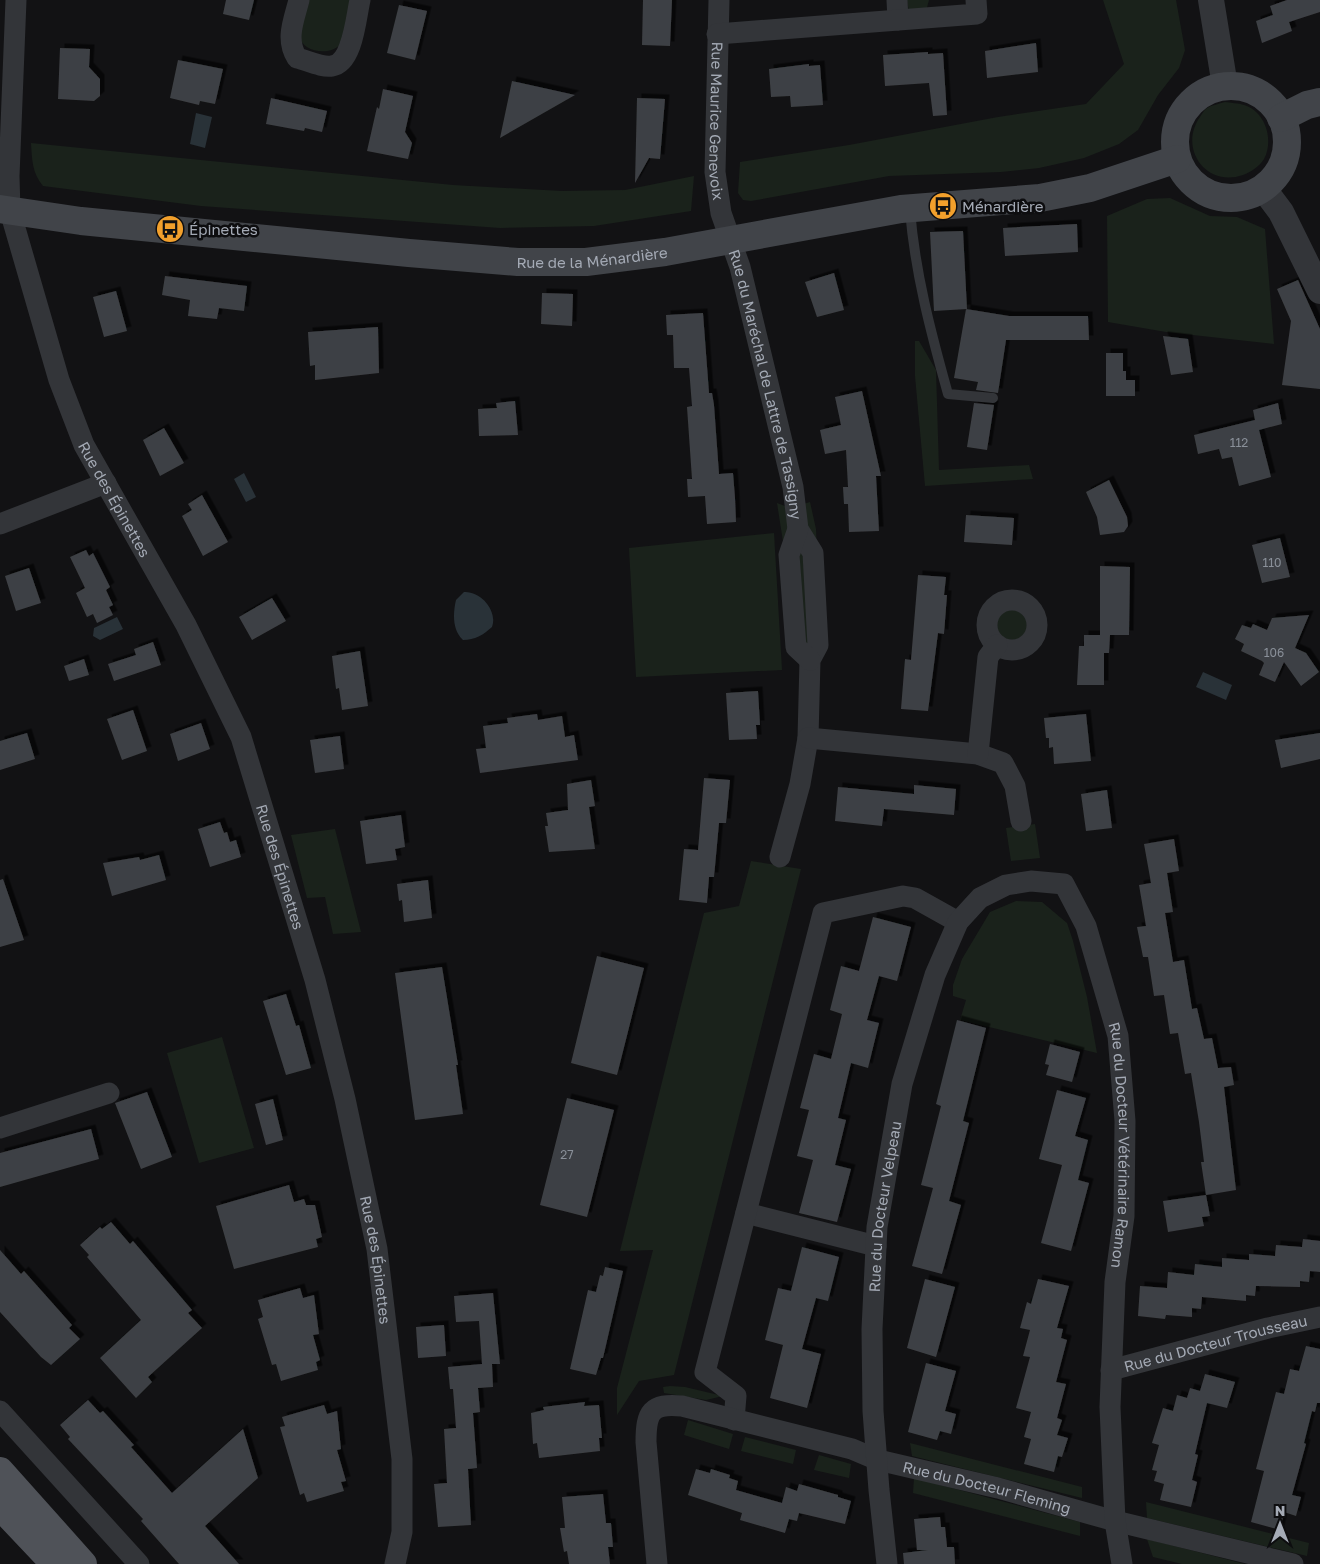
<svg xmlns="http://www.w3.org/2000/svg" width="1320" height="1564" font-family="'Golos Text',sans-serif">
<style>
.green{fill:#1a221b}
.water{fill:#293238}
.building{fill:#3e4044;filter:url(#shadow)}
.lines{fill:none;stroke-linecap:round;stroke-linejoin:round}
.service{stroke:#333539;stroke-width:10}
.minor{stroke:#333539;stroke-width:21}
.tertiary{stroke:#333539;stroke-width:26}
.secondary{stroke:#414449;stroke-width:28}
.primary{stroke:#4f5258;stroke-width:28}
.labels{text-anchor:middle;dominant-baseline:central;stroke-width:5;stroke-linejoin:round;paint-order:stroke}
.number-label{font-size:12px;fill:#8a9099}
.street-label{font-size:15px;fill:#a4aab5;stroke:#0d0d0f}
.poi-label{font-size:15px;fill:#a4aab5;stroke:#0d0d0f;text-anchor:start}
</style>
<defs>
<filter id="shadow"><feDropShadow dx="4.5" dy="-4.5" stdDeviation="0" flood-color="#0009"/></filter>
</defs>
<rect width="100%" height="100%" fill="#121214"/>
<!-- green -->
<path class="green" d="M301 0H355C351 12 350 31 343 41 334 57 302 54 299 35 298 24 301 11 301 0Z
M907 0H929L925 15 909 12Z
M1103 0H1176L1185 50 1179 68 1158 95 1138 130 1119 144 1084 158 1039 168 1001 172 889 176 751 201 743 200 738 193 740 162 849 145 998 117 1086 104 1124 64Z
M1225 102C1231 103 1238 103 1244 105 1266 112 1274 140 1264 159 1260 166 1251 172 1243 175 1206 188 1178 148 1200 117 1202 114 1204 110 1207 108 1212 105 1219 104 1225 102Z
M31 143 453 185 562 191 625 190 694 176 691 211 594 226 500 228 201 206 43 186C32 173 32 159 31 143Z
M1170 198 1210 216 1237 217 1265 229 1274 344 1166 332 1108 322 1107 216 1147 199Z
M915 341H919L936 370 939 470 1029 465 1033 479 925 486 915 376Z
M810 502 816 529 817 552 808 534 803 504Z
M777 503 785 506 789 531 784 548Z
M774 533 782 670 636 677 629 548Z
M799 548H802L812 643 804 644Z
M997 625a15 15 0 1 1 30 0a15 15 0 1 1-30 0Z
M1035 824 1040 858 1011 861 1006 828Z
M335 829 361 932 333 934 325 897 307 898 291 835Z
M751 861 801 869 674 1375 639 1381 617 1415V1388L653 1250 620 1251 704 913 739 906Z
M1016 901 1042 902 1067 923 1073 941 1087 997 1097 1053 960 1020 966 1000 953 996V985L962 959 990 912Z
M222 1037 254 1148 199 1163 167 1053Z
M670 1386 685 1387 723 1396 706 1400 664 1393 663 1387Z
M688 1420 733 1434 729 1449 684 1435Z
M745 1437 796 1450 793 1464 741 1451Z
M910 1443 1082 1487V1498L912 1456Z
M819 1455 851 1464 849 1478 814 1470Z
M914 1478 1080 1522V1536L913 1493Z
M1146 1502 1309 1543 1307 1556 1147 1518Z
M1147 1539 1245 1564H1182L1153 1557Z"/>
<!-- water -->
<path class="water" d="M196 113 212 117 205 148 190 144Z
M244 473 256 497 246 502 234 479Z
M464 592C481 591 498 611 492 627 483 635 475 640 463 640 452 630 453 613 456 600Z
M117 617 123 629 100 640 93 636 94 628Z
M1203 672 1232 685 1226 700 1196 687Z"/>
<!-- building -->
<path class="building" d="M226 0H254L249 20 223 14Z
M643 0H672L670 46 642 45Z
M1287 0H1320V12L1289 22 1292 31 1262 43 1256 21 1273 15 1270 6Z
M399 5 427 11 415 60 387 53Z
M1036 43 1038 72 987 78 985 51Z
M60 48 90 49 89 67 100 79V96L94 101 58 99Z
M928 52V54L943 53 947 115 933 116 929 83 885 86 883 55Z
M178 60 223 69 215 104 200 101 199 105 170 98Z
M809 64V66L820 65 823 105 791 107 790 96 771 97 769 69Z
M512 81 575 95 500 138Z
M383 89 413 96 405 132 412 143 408 159 367 151 377 107 379 109Z
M271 98 327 111 322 132 305 128 304 131 266 124Z
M637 98 665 99 660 159 649 158 635 183Z
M1077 224 1078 252 1005 256 1003 228Z
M963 231 967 309 934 311 930 232Z
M834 273 844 310 817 317 805 282Z
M165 276 247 286 244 311 219 308 217 319 188 316 190 300 162 295Z
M1298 280 1320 329V389L1282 385 1291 321 1277 289Z
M116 291 127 331 104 337 93 297Z
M542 293 573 294 572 326 541 324Z
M966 309 1009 316H1088L1089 340H1006L998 393 976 390 978 382 954 378Z
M703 313 709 393H712L714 405 719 474 733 473 735 498 736 522 707 524 705 496 688 497 687 479H692L687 407 692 406 689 368H674L673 335H667L666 315Z
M378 327 379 373 315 380V365L310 366 308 332Z
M1163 336 1188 339 1193 372 1171 375Z
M1106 353H1123V371H1126V380H1135V396H1106Z
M862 391 881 476H876L879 531 849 532 848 504H844L843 487H848L846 450 825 454 820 430 841 425 835 397Z
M515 401 518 435 479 436 478 409 497 408 496 403Z
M974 403 994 405 987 450 967 447Z
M1278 403 1282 424 1259 430 1271 477 1239 486 1232 457 1222 459 1219 449 1198 454 1194 435 1255 420 1253 410Z
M164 428 184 463 160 476 143 440Z
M1109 480 1127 517 1128 526 1124 532 1100 535 1097 517 1086 492Z
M202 495 228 542 203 556 182 516 192 510 188 504Z
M966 515 1014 518 1012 545 964 542Z
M1280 538 1290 577 1262 583 1252 545Z
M86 550 89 556 93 553 110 587 106 590 113 605 109 607 113 615 97 623 93 614 87 617 76 593 85 588 70 557Z
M1100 566 1130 567 1129 635H1107H1110L1109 653H1104V685H1077L1079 646H1084V635H1100Z
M29 568 41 603 16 611 5 576Z
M918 575 946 577 944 595H947L944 634 938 633 928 711 901 709 905 659 911 660Z
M272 598 286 621 252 640 239 617Z
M1309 615 1295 648 1306 653 1319 672 1301 686 1284 662 1275 682 1259 675 1264 663 1262 661 1241 651 1244 644 1235 639 1242 625 1251 628 1253 624 1267 630 1272 618Z
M153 642 161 665 114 681 108 664 136 655 134 649Z
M360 651 368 706 342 710 339 688 336 689 332 656Z
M84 659 89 675 69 681 64 666Z
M758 691 760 725H756L757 739 729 740 726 693Z
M133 710 147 751 122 760 107 719Z
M537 714 538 720 562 716 565 737 574 735 578 760 480 773 476 749 486 748 483 726 508 723 507 718Z
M1086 714 1091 761 1054 764 1053 747 1049 748V738H1046L1044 718Z
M201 723 210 749 178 761 170 734Z
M27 733 35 759 0 770V741Z
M1320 733V759L1281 768 1275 740Z
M340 736 344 769 315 773 310 740Z
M704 778 730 780 726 823H719L714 877H709L707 903 679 900 684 849 698 850Z
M591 780 595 806 589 807 595 849 549 852 545 826H548L546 813 568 810 567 784Z
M914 785 956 789 954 815 884 809 882 826 835 821 838 787 914 794Z
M1107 790 1112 828 1086 831 1081 794Z
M401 815 405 847 395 849 397 860 366 864 360 821Z
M220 822 224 833 227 832 230 842 236 840 241 857 210 867 198 829Z
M1174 839 1179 871 1167 873 1173 912 1165 913 1173 962 1184 960 1192 1009 1197 1008 1204 1039 1212 1038 1218 1068 1231 1067 1234 1085 1224 1087 1236 1190 1206 1195 1201 1162H1204L1199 1122 1191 1073 1185 1074 1178 1033 1170 1034 1164 995 1154 996 1148 957H1143L1137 927 1146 926 1139 885 1151 883 1144 844Z
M159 855 166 880 112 896 103 863 139 857 140 860Z
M3 879 24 940 0 947V880Z
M428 880 432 918 404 922 402 900 399 901 397 884Z
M873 917 911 927 897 981 879 976 867 1020 879 1023 868 1068 851 1063 838 1118 846 1120 835 1165 851 1169 837 1222 799 1213 813 1160 797 1156 809 1110 800 1108 814 1054 831 1059 842 1014 830 1010 841 966 859 971Z
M597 956 644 968 617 1075 571 1063Z
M442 967 458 1065H456L463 1114 415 1120 395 973Z
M286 994 296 1026 299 1025 311 1068 286 1075 263 1001Z
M957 1020 986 1028 963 1121 969 1123 949 1201 961 1205 942 1274 912 1266 933 1188 921 1185 941 1106 936 1104Z
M1050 1044 1080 1052 1072 1082 1046 1075 1049 1065 1045 1064Z
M1057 1090 1086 1098 1075 1136 1088 1140 1078 1180 1089 1183 1071 1251 1041 1243 1062 1165 1039 1159Z
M147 1092 172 1157 141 1169 115 1103Z
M567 1098 614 1110 587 1217 540 1205Z
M273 1099 283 1140 266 1145 255 1104Z
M91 1129 99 1159 0 1187V1153Z
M289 1185 294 1202 304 1199 306 1205H315L322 1237 316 1239 318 1247 234 1269 216 1206Z
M1206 1195 1210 1216 1202 1217 1204 1226 1168 1232 1163 1201Z
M111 1222 130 1244 133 1241 192 1310 188 1313 202 1328 148 1377 152 1382 136 1398 100 1358 141 1320 87 1257 89 1255 80 1245 100 1227 102 1229Z
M1303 1239 1320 1241V1272L1310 1271 1309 1282 1300 1281V1287L1256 1286 1255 1296 1246 1295V1301L1202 1297 1201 1309 1192 1308V1317L1166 1315 1165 1319 1138 1316 1140 1286 1167 1288 1168 1272 1194 1275 1195 1264 1222 1267V1258L1249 1260V1254L1275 1256 1276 1245 1302 1247Z
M802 1247 839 1257 828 1301 816 1298 802 1349 821 1354 807 1408 770 1398 783 1345 765 1340 778 1288 791 1291Z
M0 1250 21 1274 24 1271 72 1325 69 1328 80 1339 51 1365 41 1357 0 1312Z
M605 1267 623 1271 603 1358H601L596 1375 570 1369 588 1290 596 1292 600 1275 603 1276Z
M925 1279 955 1287 936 1357 907 1348Z
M1038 1279 1069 1286 1057 1328 1063 1329 1061 1338 1067 1340 1056 1382 1066 1384 1057 1418 1062 1420 1057 1435 1068 1438 1062 1457 1058 1456 1054 1472 1024 1464 1031 1439 1024 1437 1031 1412 1016 1408 1030 1357 1023 1356 1030 1330 1020 1328 1027 1302 1031 1304Z
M300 1288 303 1298 314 1295 319 1334 313 1335 320 1360 316 1362 318 1370 281 1381 276 1364 272 1365 258 1319 263 1317 258 1300Z
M493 1293 500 1364H492L493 1387 478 1388 480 1412 473 1413 477 1468 468 1469 471 1525 438 1527 434 1484 447 1483 444 1429 456 1428 453 1389H450L448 1367 482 1364 479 1321 456 1322 454 1296Z
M444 1325 446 1356 418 1358 416 1327Z
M1306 1346 1320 1349V1403H1317L1315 1412 1312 1411 1304 1443 1306 1444 1292 1495 1301 1497 1296 1516 1284 1512 1280 1530 1251 1522 1264 1471 1256 1469 1276 1392 1284 1394 1290 1369 1299 1371Z
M926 1363 956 1371 945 1411 956 1414 951 1434 940 1431 937 1440 908 1432Z
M1205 1374 1235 1382 1227 1408 1207 1403 1195 1454 1198 1455 1192 1480 1197 1482 1191 1507 1160 1500 1164 1484 1154 1481 1157 1471 1152 1470 1159 1445 1152 1443 1163 1408 1173 1411 1177 1395 1187 1398 1190 1388 1200 1391Z
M88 1400 100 1413 103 1411 134 1445 131 1447 172 1493 243 1429 258 1478 205 1526 239 1564H179L141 1521 143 1519 68 1439 70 1437 60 1425Z
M585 1402 584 1406 599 1405 602 1438H599L600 1451 539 1458 537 1443 533 1444 531 1413 544 1410 543 1407Z
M324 1405 327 1414 337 1411 341 1449 337 1450 346 1481 341 1482 344 1491 307 1502 304 1493 300 1495 280 1427 285 1426 282 1417Z
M696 1469 710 1473 711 1469 730 1475 729 1478 738 1481 736 1490 782 1503 786 1487 797 1491 799 1484 838 1495V1497L851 1501 845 1524 799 1513 797 1521 789 1519 785 1533 740 1520 742 1513 688 1495Z
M603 1494 606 1523H611L613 1547H608L610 1564H569L567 1551 564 1552 560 1528H565L562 1497Z
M940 1517 941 1527H945L947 1547H954L955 1564H904L903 1553 928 1550H917L914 1519Z"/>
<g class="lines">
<!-- service -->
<path class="service" d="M910 210C915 273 931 333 948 394L993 398"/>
<!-- minor -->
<g class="minor">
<path id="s1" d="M16 0 9 176 10 211 59 380 84 445 186 625 241 737 315 980 345 1099 377 1249 402 1459V1532L395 1564"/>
<path d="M299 0C294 20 285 39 297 58 306 60 323 68 332 66 353 63 356 17 360 0"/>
<path id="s2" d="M719 0 715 172 721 213 740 267 793 487 798 529 813 553 818 645 810 660 808 738 800 784 780 857"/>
<path d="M897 0 898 20"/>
<path d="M717 34 977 14 976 0"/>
<path d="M0 524 106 483"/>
<path d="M798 529 789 555 796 647 810 660"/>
<circle cx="1012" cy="625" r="25"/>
<path d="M808 738 978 754 1003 763 1015 786 1021 821"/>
<path d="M978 754 988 657 997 645"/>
<path d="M0 1128 109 1093"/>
<path d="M746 1213 876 1246"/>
<path id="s3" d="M1111 1370 1268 1328 1320 1317"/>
<path d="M0 1411 139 1564"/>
<path d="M734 1420 736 1396 705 1372 823 913 903 896 915 898 958 922"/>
<path id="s4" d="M657 1564 646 1442C646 1412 651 1403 682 1406L852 1449 878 1460 998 1488 1115 1521 1293 1564"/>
<path id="s5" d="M887 1564 879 1490 873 1411 872 1329 877 1227 902 1084 935 975 958 922 980 898 1006 885 1031 881 1064 884 1086 926 1118 1036 1125 1121 1124 1216 1115 1282 1110 1407 1115 1521 1122 1564"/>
</g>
<!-- tertiary -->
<path class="tertiary" d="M1211 0 1225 86
M1263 188 1281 212 1320 291"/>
<!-- secondary -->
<g class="secondary">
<circle cx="1231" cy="142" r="56"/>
<path d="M1281 118 1307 105 1320 102"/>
<path id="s6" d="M0 209 81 221 409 253 518 262H586L665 252 901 209 1040 198 1090 188 1177 159"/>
</g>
<!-- primary -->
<path class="primary" d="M0 1471 83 1564
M0 1506 55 1564"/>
</g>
<!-- icons -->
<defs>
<symbol id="bus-disc" viewBox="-11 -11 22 22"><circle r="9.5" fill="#f2a02c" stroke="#0d0d0f"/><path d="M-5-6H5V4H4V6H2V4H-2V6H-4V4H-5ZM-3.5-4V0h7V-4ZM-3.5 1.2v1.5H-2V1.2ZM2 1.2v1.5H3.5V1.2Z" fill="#111"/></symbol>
</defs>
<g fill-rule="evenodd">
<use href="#bus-disc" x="927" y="190" width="32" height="32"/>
<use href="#bus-disc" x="154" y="213" width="32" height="32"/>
</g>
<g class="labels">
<!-- number labels -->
<g class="number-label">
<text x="1239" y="442">112</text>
<text x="1272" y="562">110</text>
<text x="1274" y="652">106</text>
<text x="567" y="1154">27</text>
</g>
<!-- street labels -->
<g class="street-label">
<text stroke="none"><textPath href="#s2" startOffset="121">Rue Maurice Genevoix</textPath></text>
<text stroke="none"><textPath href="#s6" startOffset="595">Rue de la Ménardière</textPath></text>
<text stroke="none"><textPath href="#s2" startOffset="391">Rue du Maréchal de Lattre de Tassigny</textPath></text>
<text stroke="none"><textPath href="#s1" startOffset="519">Rue des Épinettes</textPath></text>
<text stroke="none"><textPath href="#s1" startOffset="924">Rue des Épinettes</textPath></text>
<text stroke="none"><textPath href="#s5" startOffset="1046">Rue du Docteur Vétérinaire Ramon</textPath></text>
<text stroke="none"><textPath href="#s5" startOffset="359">Rue du Docteur Velpeau</textPath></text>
<text stroke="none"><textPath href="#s1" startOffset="1329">Rue des Épinettes</textPath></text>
<text stroke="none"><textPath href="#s3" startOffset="108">Rue du Docteur Trousseau</textPath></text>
<text stroke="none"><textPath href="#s4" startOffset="501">Rue du Docteur Fleming</textPath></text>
</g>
<!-- poi labels -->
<g class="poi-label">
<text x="962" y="206">Ménardière</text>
<text x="189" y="229">Épinettes</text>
</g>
</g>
<!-- north arrow -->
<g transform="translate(1280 1524)" stroke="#0d0d0f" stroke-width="4" paint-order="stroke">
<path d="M0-4L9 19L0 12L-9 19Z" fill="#a4aab5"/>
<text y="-8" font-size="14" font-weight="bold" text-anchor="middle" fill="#a4aab5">N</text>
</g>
</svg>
